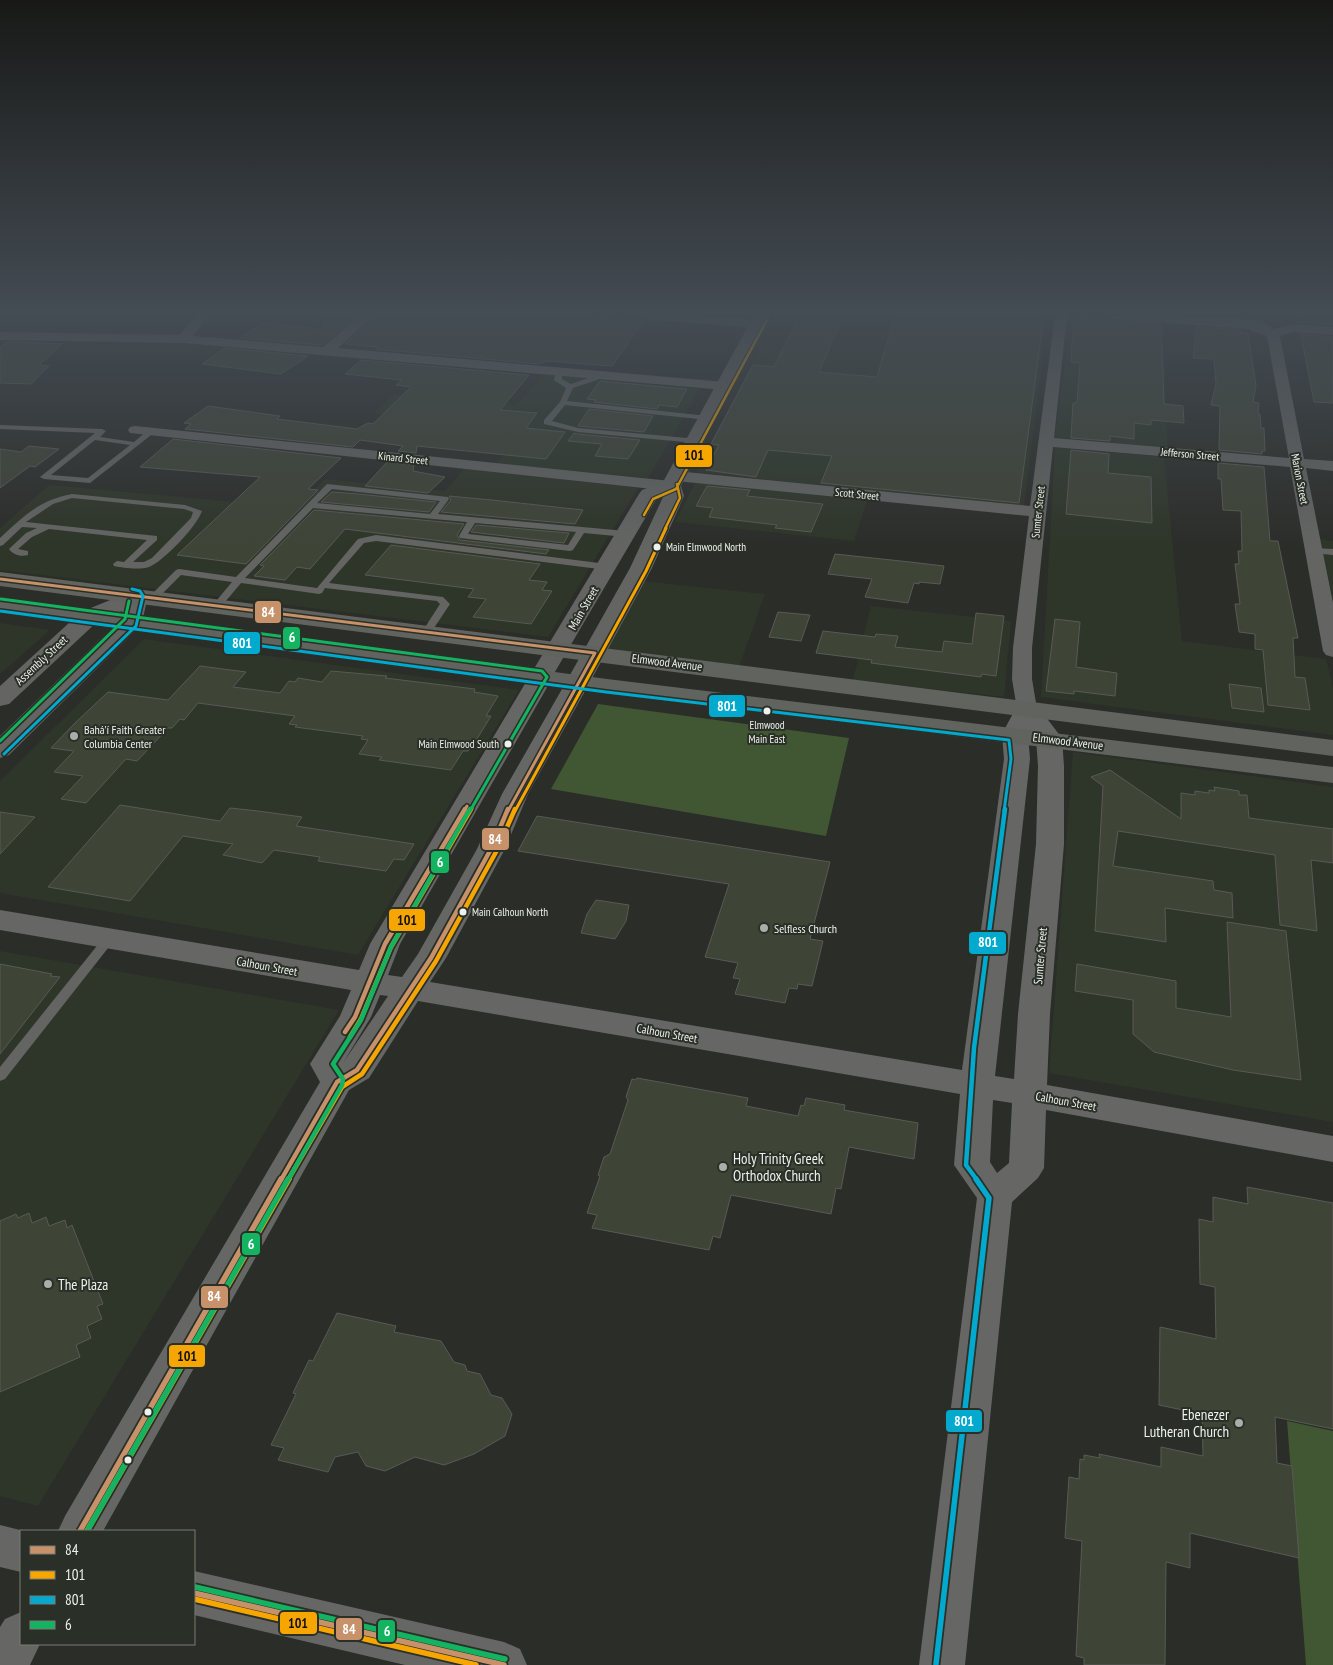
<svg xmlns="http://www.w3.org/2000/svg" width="1333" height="1665" font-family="'PT Sans Narrow',sans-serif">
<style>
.built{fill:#2e3629}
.green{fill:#415733}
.building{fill:#3e4436;stroke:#585a57}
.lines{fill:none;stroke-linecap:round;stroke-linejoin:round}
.lane{fill:#646563;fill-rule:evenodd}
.street{fill:#646563;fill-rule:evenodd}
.secondary{fill:#666765;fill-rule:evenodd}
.primary{fill:#646563;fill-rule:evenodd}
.highway{fill:#61635f;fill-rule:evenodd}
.bus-1-far2-casing{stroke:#2a2f27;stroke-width:6}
.bus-1-far1-casing{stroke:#2a2f27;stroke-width:8}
.bus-1-casing{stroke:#2a2f27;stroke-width:9}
.bus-2-far3-casing{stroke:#2a2f27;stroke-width:5}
.bus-2-far2-casing{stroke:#2a2f27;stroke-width:6}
.bus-2-far1-casing{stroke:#2a2f27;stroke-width:8}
.bus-2-casing{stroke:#2a2f27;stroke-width:9}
.bus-3-far2-casing{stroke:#2a2f27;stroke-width:6}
.bus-3-far1-casing{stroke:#2a2f27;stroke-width:8}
.bus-3-casing{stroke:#2a2f27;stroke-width:9}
.bus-4-far2-casing{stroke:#2a2f27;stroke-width:6}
.bus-4-far1-casing{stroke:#2a2f27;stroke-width:8}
.bus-4-casing{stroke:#2a2f27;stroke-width:9}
.bus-1-far2{stroke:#c7916a;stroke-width:3}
.bus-1-far1{stroke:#c7916a;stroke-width:4.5}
.bus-1{stroke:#c7916a;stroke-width:5.5}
.bus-2-far3{stroke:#f7a600;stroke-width:2.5}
.bus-2-far2{stroke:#f7a600;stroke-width:3}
.bus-2-far1{stroke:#f7a600;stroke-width:4.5}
.bus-2{stroke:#f7a600;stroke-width:5.5}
.bus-3-far2{stroke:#00a9ce;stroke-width:3}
.bus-3-far1{stroke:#00a9ce;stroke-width:4.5}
.bus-3{stroke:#00a9ce;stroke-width:5.5}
.bus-4-far2{stroke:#13b361;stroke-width:3}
.bus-4-far1{stroke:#13b361;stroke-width:4.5}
.bus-4{stroke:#13b361;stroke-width:5.5}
.bus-dot{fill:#eef2ec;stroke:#2a2f27;stroke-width:2}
.poi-dot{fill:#aaada8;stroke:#2a2f27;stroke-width:2}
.labels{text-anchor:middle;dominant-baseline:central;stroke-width:4;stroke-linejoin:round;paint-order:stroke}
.far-street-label{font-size:11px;fill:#eef2ec;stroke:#2a2f27}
.bus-label{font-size:11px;fill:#eef2ec;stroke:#2a2f27;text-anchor:start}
.street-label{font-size:12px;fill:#eef2ec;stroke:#2a2f27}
.poi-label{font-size:12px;fill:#eef2ec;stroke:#2a2f27;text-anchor:start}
.near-poi-label{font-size:15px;fill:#eef2ec;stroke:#2a2f27;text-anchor:start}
.line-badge{stroke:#2a2f27;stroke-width:2}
.badge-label{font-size:14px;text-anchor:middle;font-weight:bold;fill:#fff}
.pale-badge-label{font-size:14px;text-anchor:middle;font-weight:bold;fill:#111}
</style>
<rect width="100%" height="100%" fill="#2b2d29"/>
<!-- built -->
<path class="built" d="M777 315H1048L1024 507 696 472Z
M1071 315 1163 321 1167 448 1055 437Z
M544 374 700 389 648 478 496 464 524 428 374 414 394 394 517 405Z
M1055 448 1164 457 1182 641 1326 659 1333 687V735L1041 697Z
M465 468 638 488 548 637 0 570V528L49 485 293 507 325 479 445 491Z
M696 481 868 498 854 541 675 522Z
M1320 539 1333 541V600Z
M642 581 765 594 739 667 607 651Z
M871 606 1011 621 1004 697 853 680Z
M0 623 50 630 0 674Z
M144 639 519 690 358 955 0 893V781Z
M1073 752 1333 787V1122L1049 1073Z
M0 951 339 1010 38 1506 0 1496Z"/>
<!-- green -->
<path class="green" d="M598 704 849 738 826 836 551 789Z
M1287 1421 1333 1431V1665H1306Z"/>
<!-- building -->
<path class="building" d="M323 315H358L322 345 240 338 263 323 323 329Z
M376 315H587L586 316 643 321 612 366 546 361 539 364 375 349 378 347 345 344Z
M895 315H1044L1019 503 821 483 832 456 768 450 756 477 706 470 719 445 711 444 753 365 774 367 797 320 840 323 819 372 877 377Z
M1295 315 1330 316 1333 325 1297 322Z
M1074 317 1161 324 1164 404 1183 406 1184 423 1151 420V425L1134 423V439L1110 436V441L1071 438 1073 403H1077L1080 363 1071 362Z
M1197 327 1240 330 1241 333H1248L1256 385 1253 402 1259 403 1258 414H1260L1261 428H1264L1265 451H1262V454L1219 450 1220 406 1211 405 1216 384 1214 359 1193 358Z
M1301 334 1333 337V403L1314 402Z
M7 342H19L62 344 39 365 49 366 31 384 0 383V348Z
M225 348 308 356 281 374 202 364Z
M361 360 529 375 500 410 537 413 526 428 565 432 546 459 417 446 416 453 398 451 403 446 360 440 353 447 185 429 191 424 184 423 208 406 280 416 277 419 357 429 368 423 373 424 411 387 396 385 402 380 345 374Z
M600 381 687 389 677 407 659 405 657 409 594 402 596 400 587 399Z
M589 409 653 416 644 432 578 426Z
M574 433 578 434 640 440 628 459 595 456 602 444 568 441Z
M173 439 341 458 308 489 318 490 246 564 177 555 260 477 140 467Z
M29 446 59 449 35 467 30 466 0 488V449L21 452Z
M1071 450 1109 454 1108 473 1151 477 1152 523 1066 514Z
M387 462 414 465 413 471 445 477 428 493 365 486Z
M1218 463 1264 467 1270 541H1278L1298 638H1293L1295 677 1305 678 1310 710 1268 705 1263 650 1255 649V634L1239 632 1235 604H1240L1235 564H1239L1238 551H1242L1241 511 1223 510 1221 479H1218Z
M707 486 750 490 747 496 823 504 811 532 775 528 777 525 709 517 713 508 696 506Z
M332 492 358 494 436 502 429 512 321 502Z
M449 496 492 500 583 510 575 524 441 512 451 500Z
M314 510 464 524 457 535 460 540 549 550 546 554 345 529 310 569 297 567 285 580 254 576 264 566 260 565Z
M476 525 569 533 564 543 471 532Z
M391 545 540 564 529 580 547 582 542 590 552 591 531 624 473 617 486 599 468 597 474 589 365 575Z
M835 554 910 562 944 566 940 584 919 582V584L914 583 908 603 865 597 872 579 828 574Z
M778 612 810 615 801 641 769 637Z
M976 613 1004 616 996 676 982 674 981 677 871 663 872 660 816 653 823 631 875 637 876 634 898 636 895 647 942 652 944 641 972 644Z
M1055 619 1080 622 1076 667 1117 673 1115 696 1074 691V694L1046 691Z
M200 666 246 672 233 687 280 693 289 681 295 682 298 678 322 682 331 671 387 676 385 678 475 689 474 692 498 696 486 716H491L472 747 468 751H463L451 770 379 760 382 757 359 754 368 740 361 739 363 736 295 727 297 725 289 724 295 716 198 703 184 720 180 719 172 728H168L137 761 126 759 86 803 61 799 83 776 54 772 74 751 51 748 75 723 108 692 168 700Z
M1229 684 1261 688 1264 712 1232 708Z
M1110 770 1181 819V793L1195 795V791L1209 793V790L1215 791 1214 787 1239 791V795H1247L1249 818 1333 829V863L1311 860 1317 931 1280 925 1275 855 1118 831 1113 866 1213 881 1214 890 1232 893 1233 918 1165 908 1166 942 1095 931 1103 786 1091 777Z
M120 805 220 821 230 808 258 811 302 817 296 826 414 844 404 860 394 859 386 871 318 861 320 857 274 850 262 863 223 855 233 844 183 836 130 901 48 887Z
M0 812 35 817 0 854Z
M537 816 830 862 810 939 823 941 812 986 798 984 797 989 789 988 785 1003 735 994 740 979 733 978 738 963 705 957 729 884 518 851Z
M596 900 629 905 626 921 615 939 581 933 587 914Z
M1227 922 1286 931 1301 1080 1233 1070 1154 1052 1133 1034V1000L1075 991 1077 964 1176 981V1008L1231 1017Z
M0 964 52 974 50 976 60 977 0 1054Z
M637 1078 748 1098 746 1106 798 1116 801 1105 804 1106 806 1098 845 1105 844 1110 918 1123 914 1159 849 1147 841 1189 836 1188 831 1214 731 1195 720 1238 713 1236 709 1250 592 1228 597 1215 587 1213 600 1176 598 1175 604 1157 610 1154 628 1100 626 1097 632 1079 636 1080Z
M1247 1187 1333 1203V1429L1275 1417 1277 1463 1292 1466 1299 1558 1190 1533V1568L1166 1562 1165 1665H1084V1658L1076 1656 1082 1541 1065 1538 1069 1477 1079 1479 1080 1459 1084 1460V1455L1100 1458 1099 1454 1161 1467V1447L1203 1456 1202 1414 1159 1405 1160 1327 1216 1339 1215 1287 1200 1284 1199 1219 1213 1222V1197L1248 1204Z
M29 1213 32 1223 46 1217 49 1226 65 1220 67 1228 72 1225 103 1304 97 1306 102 1319 87 1326 91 1338 76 1345 80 1357 0 1392V1221L16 1214 18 1218Z
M337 1313 396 1326 394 1332 441 1341 454 1362 465 1365 467 1371 480 1374 491 1395 502 1398 512 1414 505 1436 474 1454 444 1465 415 1457 385 1471 366 1466 358 1452 335 1457 328 1472 278 1460 284 1448 271 1445 296 1394 293 1393 309 1360 313 1361Z"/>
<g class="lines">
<!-- lane -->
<path class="lane" d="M559 369 562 371V379L571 384 600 374 605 375 597 380 573 388 567 401 708 416 712 418 708 420 565 405 552 421 578 428 698 439V443H695L578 432 544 424V420L560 402 566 388 554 380 556 371Z
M0 425 102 429 106 431 100 437 134 442 148 430 155 432 90 483 44 479 40 477 95 433 0 429ZM95 440 130 445 88 478 51 475Z
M327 484 448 497 449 499 438 514 626 531 630 534 626 537 584 533 573 550 570 551 460 538 459 536 467 522 313 508 245 578 317 588 358 539 376 535 607 564 611 567 607 570 376 541 364 543 329 583 443 597 450 604 430 634 427 635 422 632 440 604 437 601 325 588 322 593 319 594 241 583 220 608 217 609 212 606 232 582 181 575 156 600H150L148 598 176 570 179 569 236 577ZM332 489 440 501 430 514 317 503ZM475 523 576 532 568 545 468 534Z
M72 494 185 505 202 511C197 526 164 561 149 567 140 570 123 568 114 566L113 564 117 561 124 562 147 540 49 529 32 537 18 549 28 551V555C21 557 13 555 9 549L26 533 37 528 22 527 3 545 0 546V538C24 516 39 500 72 494ZM72 498 184 509 193 512 191 518 152 558 144 562H133L157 540V536L26 522 53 504Z
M1314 548 1333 549V555L1311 553V549Z
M108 936 114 940 112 943 5 1079 0 1081V1067L104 937Z"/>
<!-- street -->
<path class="street" d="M197 315H210L193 336 323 347 361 315H374L338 348 725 382 732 386 725 390 183 343 0 340V332L179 335Z
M640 315H690L757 320 763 324 757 328 646 319Z
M1055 315H1067L1054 438 1289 458 1267 336 1248 329 1115 319 1109 315H1162L1261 320 1273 329 1294 324 1333 327V335L1294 332 1280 336 1304 459 1333 461V471L1306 468 1333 603V657L1326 655 1323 651 1290 467 1053 447 1032 648V679L1037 709 1034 713 1027 715 1020 713 1017 709 1012 679 1013 648 1029 516 676 481 668 476 676 471 1030 506Z
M135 426 671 481 679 486 671 491 130 433 128 430 130 427Z"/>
<!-- secondary -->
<path class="secondary" d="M541 670 549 672 553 677 400 944 388 975 402 977 418 954 477 849 502 794 566 682 569 677 578 675 587 677 590 682 528 794 505 849 446 958 430 982 962 1070 1004 759 1002 734 1018 704 1027 702 1036 704 1058 733 1062 738 1064 766V844L1050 1014 1047 1085 1333 1136V1162L1046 1110 1044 1168 1038 1178 1012 1202 965 1665H919L977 1198 954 1165 960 1094 418 1001 369 1078 349 1090 103 1531H58L65 1516 320 1082 310 1064 340 1016 351 990 0 930V910L359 970 370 944 529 677 533 672ZM1030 730 1036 738 1038 766 1036 844 1018 1014 1014 1079 995 1076 1030 759 1028 734ZM380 995 388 996 343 1063 371 1017ZM993 1100 1012 1103 1009 1163 997 1173 990 1162Z
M0 1525 24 1531H21V1572L0 1567Z
M194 1571 504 1642 520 1649 527 1665H405L194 1615Z
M21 1612V1644H40L30 1665H0V1627L5 1619Z"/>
<!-- primary -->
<path class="primary" d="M754 315H770L681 486 684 496 652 568 590 682 587 687 578 689 569 687 566 682 630 568 664 495 657 498 549 682 541 684 533 682 529 677 639 494 642 490 663 482Z
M137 589 145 591 148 596 142 622 139 627 9 755 0 758V736L120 620 122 611 97 622 9 704 0 706V686L81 612Z"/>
<!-- highway -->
<path class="highway" d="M0 572 1333 740V756L0 586Z
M0 598 607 679 1333 767V783L607 693 0 612Z"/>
<defs>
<path id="bus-1-far2" d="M0 579 595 653 508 811
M464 811 467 806"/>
<path id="bus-1-far1" d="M345 1032 355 1017 385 944 465 809
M281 1180 337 1082 357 1070 431 958 491 849 508 809"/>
<path id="bus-1" d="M80 1531 281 1179
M194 1593 504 1665"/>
<path id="bus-2-far3" d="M644 515 653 499 676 489 768 318
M665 529 680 498 677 484"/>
<path id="bus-2-far2" d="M470 811 472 808
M515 811 646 571 666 528"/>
<path id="bus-2-far1" d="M350 1037 361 1019 391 947 471 809
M288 1180 342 1087 362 1074 436 961 496 852 515 809"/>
<path id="bus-2" d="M87 1531 289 1179
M194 1599 476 1665"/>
<path id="bus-3-far2" d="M0 611 606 692 1009 740 1011 759 1004 811
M4 754 136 626 143 596 140 591 132 589"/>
<path id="bus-3-far1" d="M977 1180 966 1165 974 1048 1005 809"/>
<path id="bus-3" d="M936 1664 989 1198 976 1179"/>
<path id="bus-4-far2" d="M1 599 542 671 547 677 470 811
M0 741 125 619 129 601"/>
<path id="bus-4-far1" d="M288 1180 342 1085 343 1079 333 1064 361 1020 391 947 470 809"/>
<path id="bus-4" d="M87 1531 288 1179
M195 1587 505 1659"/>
</defs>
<!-- bus-1-far2 casing -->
<use href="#bus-1-far2" class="bus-1-far2-casing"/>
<!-- bus-1-far1 casing -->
<use href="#bus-1-far1" class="bus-1-far1-casing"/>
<!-- bus-1 casing -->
<use href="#bus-1" class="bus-1-casing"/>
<!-- bus-2-far3 casing -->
<use href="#bus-2-far3" class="bus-2-far3-casing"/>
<!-- bus-2-far2 casing -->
<use href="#bus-2-far2" class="bus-2-far2-casing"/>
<!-- bus-2-far1 casing -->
<use href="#bus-2-far1" class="bus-2-far1-casing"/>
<!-- bus-2 casing -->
<use href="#bus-2" class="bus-2-casing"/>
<!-- bus-3-far2 casing -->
<use href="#bus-3-far2" class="bus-3-far2-casing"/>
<!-- bus-3-far1 casing -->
<use href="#bus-3-far1" class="bus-3-far1-casing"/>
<!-- bus-3 casing -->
<use href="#bus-3" class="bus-3-casing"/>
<!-- bus-4-far2 casing -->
<use href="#bus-4-far2" class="bus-4-far2-casing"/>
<!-- bus-4-far1 casing -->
<use href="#bus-4-far1" class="bus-4-far1-casing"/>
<!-- bus-4 casing -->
<use href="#bus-4" class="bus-4-casing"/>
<!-- bus-1-far2 -->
<use href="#bus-1-far2" class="bus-1-far2"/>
<!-- bus-1-far1 -->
<use href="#bus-1-far1" class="bus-1-far1"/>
<!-- bus-1 -->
<use href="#bus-1" class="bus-1"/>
<!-- bus-2-far3 -->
<use href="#bus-2-far3" class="bus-2-far3"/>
<!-- bus-2-far2 -->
<use href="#bus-2-far2" class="bus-2-far2"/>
<!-- bus-2-far1 -->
<use href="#bus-2-far1" class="bus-2-far1"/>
<!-- bus-2 -->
<use href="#bus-2" class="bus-2"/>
<!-- bus-3-far2 -->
<use href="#bus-3-far2" class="bus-3-far2"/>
<!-- bus-3-far1 -->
<use href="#bus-3-far1" class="bus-3-far1"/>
<!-- bus-3 -->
<use href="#bus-3" class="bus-3"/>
<!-- bus-4-far2 -->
<use href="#bus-4-far2" class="bus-4-far2"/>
<!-- bus-4-far1 -->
<use href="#bus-4-far1" class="bus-4-far1"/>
<!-- bus-4 -->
<use href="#bus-4" class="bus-4"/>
</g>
<!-- sky -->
<linearGradient id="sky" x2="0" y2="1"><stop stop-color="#181917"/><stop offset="0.57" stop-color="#444c54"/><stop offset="1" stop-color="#444c54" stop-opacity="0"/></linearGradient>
<rect width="1333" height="548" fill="url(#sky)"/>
<!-- markers -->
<g class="bus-dot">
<circle cx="657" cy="547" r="4.5"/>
<circle cx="767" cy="711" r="4.5"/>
<circle cx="508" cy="744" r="4.5"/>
<circle cx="463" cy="912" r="4.5"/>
<circle cx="148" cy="1412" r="4.5"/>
<circle cx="128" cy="1460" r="4.5"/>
</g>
<g class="poi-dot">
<circle cx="74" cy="736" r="5"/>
<circle cx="764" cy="928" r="5"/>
<circle cx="723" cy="1167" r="5"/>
<circle cx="48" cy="1284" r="5"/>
<circle cx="1239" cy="1423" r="5"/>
</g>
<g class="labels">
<!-- far-street labels -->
<g class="far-street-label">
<text transform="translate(1190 454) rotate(5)">Jefferson Street</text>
<text transform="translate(403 458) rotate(6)">Kinard Street</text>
<text transform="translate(1300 479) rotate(79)">Marion Street</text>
<text transform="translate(857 494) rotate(6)">Scott Street</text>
<text transform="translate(1038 512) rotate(-84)">Sumter Street</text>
</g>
<!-- bus labels -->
<g class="bus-label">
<text x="666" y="547">Main Elmwood North</text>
<text x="767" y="725" text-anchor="middle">Elmwood<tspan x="767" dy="14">Main East</tspan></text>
<text x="499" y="744" text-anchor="end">Main Elmwood South</text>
<text x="472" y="912">Main Calhoun North</text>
</g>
<!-- street labels -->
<g class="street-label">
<text transform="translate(583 608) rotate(-60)">Main Street</text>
<text transform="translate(41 660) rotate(-43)">Assembly Street</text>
<text transform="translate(667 662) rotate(7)">Elmwood Avenue</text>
<text transform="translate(1068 741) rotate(7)">Elmwood Avenue</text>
<text transform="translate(1040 956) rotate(-85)">Sumter Street</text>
<text transform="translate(267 966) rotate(10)">Calhoun Street</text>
<text transform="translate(667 1033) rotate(10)">Calhoun Street</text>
<text transform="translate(1066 1101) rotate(10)">Calhoun Street</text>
</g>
<!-- poi labels -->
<g class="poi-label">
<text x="84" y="729">Bahá’í Faith Greater<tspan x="84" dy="14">Columbia Center</tspan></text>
<text x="774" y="928">Selfless Church</text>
</g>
<!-- near-poi labels -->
<g class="near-poi-label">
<text x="733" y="1158">Holy Trinity Greek<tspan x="733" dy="17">Orthodox Church</tspan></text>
<text x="58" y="1284">The Plaza</text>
<text x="1229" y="1414" text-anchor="end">Ebenezer<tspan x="1229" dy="17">Lutheran Church</tspan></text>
</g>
</g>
<g class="line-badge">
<rect x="675" y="444" width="38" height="24" rx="5" fill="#f7a600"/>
<rect x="254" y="600" width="28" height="24" rx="5" fill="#c7916a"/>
<rect x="282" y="626" width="19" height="24" rx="5" fill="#13b361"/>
<rect x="223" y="631" width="38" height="24" rx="5" fill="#00a9ce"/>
<rect x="708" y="694" width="38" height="24" rx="5" fill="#00a9ce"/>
<rect x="481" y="827" width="29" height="24" rx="5" fill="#c7916a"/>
<rect x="430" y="850" width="20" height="24" rx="5" fill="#13b361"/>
<rect x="388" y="908" width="38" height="24" rx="5" fill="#f7a600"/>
<rect x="968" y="931" width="39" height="24" rx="5" fill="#00a9ce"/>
<rect x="241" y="1232" width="20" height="24" rx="5" fill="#13b361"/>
<rect x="200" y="1285" width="29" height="24" rx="5" fill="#c7916a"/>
<rect x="168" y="1344" width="38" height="24" rx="5" fill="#f7a600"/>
<rect x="945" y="1409" width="38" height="24" rx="5" fill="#00a9ce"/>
<rect x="279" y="1611" width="39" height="24" rx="5" fill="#f7a600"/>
<rect x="335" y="1617" width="28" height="24" rx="5" fill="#c7916a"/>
<rect x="377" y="1619" width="19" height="24" rx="5" fill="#13b361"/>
</g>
<g class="badge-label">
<text x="268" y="617">84</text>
<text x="292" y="642">6</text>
<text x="242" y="648">801</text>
<text x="727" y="711">801</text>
<text x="495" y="844">84</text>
<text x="440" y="867">6</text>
<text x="988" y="947">801</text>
<text x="251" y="1249">6</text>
<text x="214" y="1301">84</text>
<text x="964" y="1426">801</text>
<text x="349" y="1634">84</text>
<text x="387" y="1636">6</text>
</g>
<g class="pale-badge-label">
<text x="694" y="460">101</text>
<text x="407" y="925">101</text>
<text x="187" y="1361">101</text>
<text x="298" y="1628">101</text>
</g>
<!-- legend -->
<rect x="20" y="1530" width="175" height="115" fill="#2a2f27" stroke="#787d76"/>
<rect x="30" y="1546" width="25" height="8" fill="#c7916a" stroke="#787d76"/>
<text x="65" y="1555" font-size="15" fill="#eef2ec">84</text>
<rect x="30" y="1571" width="25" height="8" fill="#f7a600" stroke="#787d76"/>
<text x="65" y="1580" font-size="15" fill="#eef2ec">101</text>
<rect x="30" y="1596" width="25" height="8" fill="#00a9ce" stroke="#787d76"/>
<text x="65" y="1605" font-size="15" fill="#eef2ec">801</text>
<rect x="30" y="1621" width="25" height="8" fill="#13b361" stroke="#787d76"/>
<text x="65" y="1630" font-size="15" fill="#eef2ec">6</text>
</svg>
